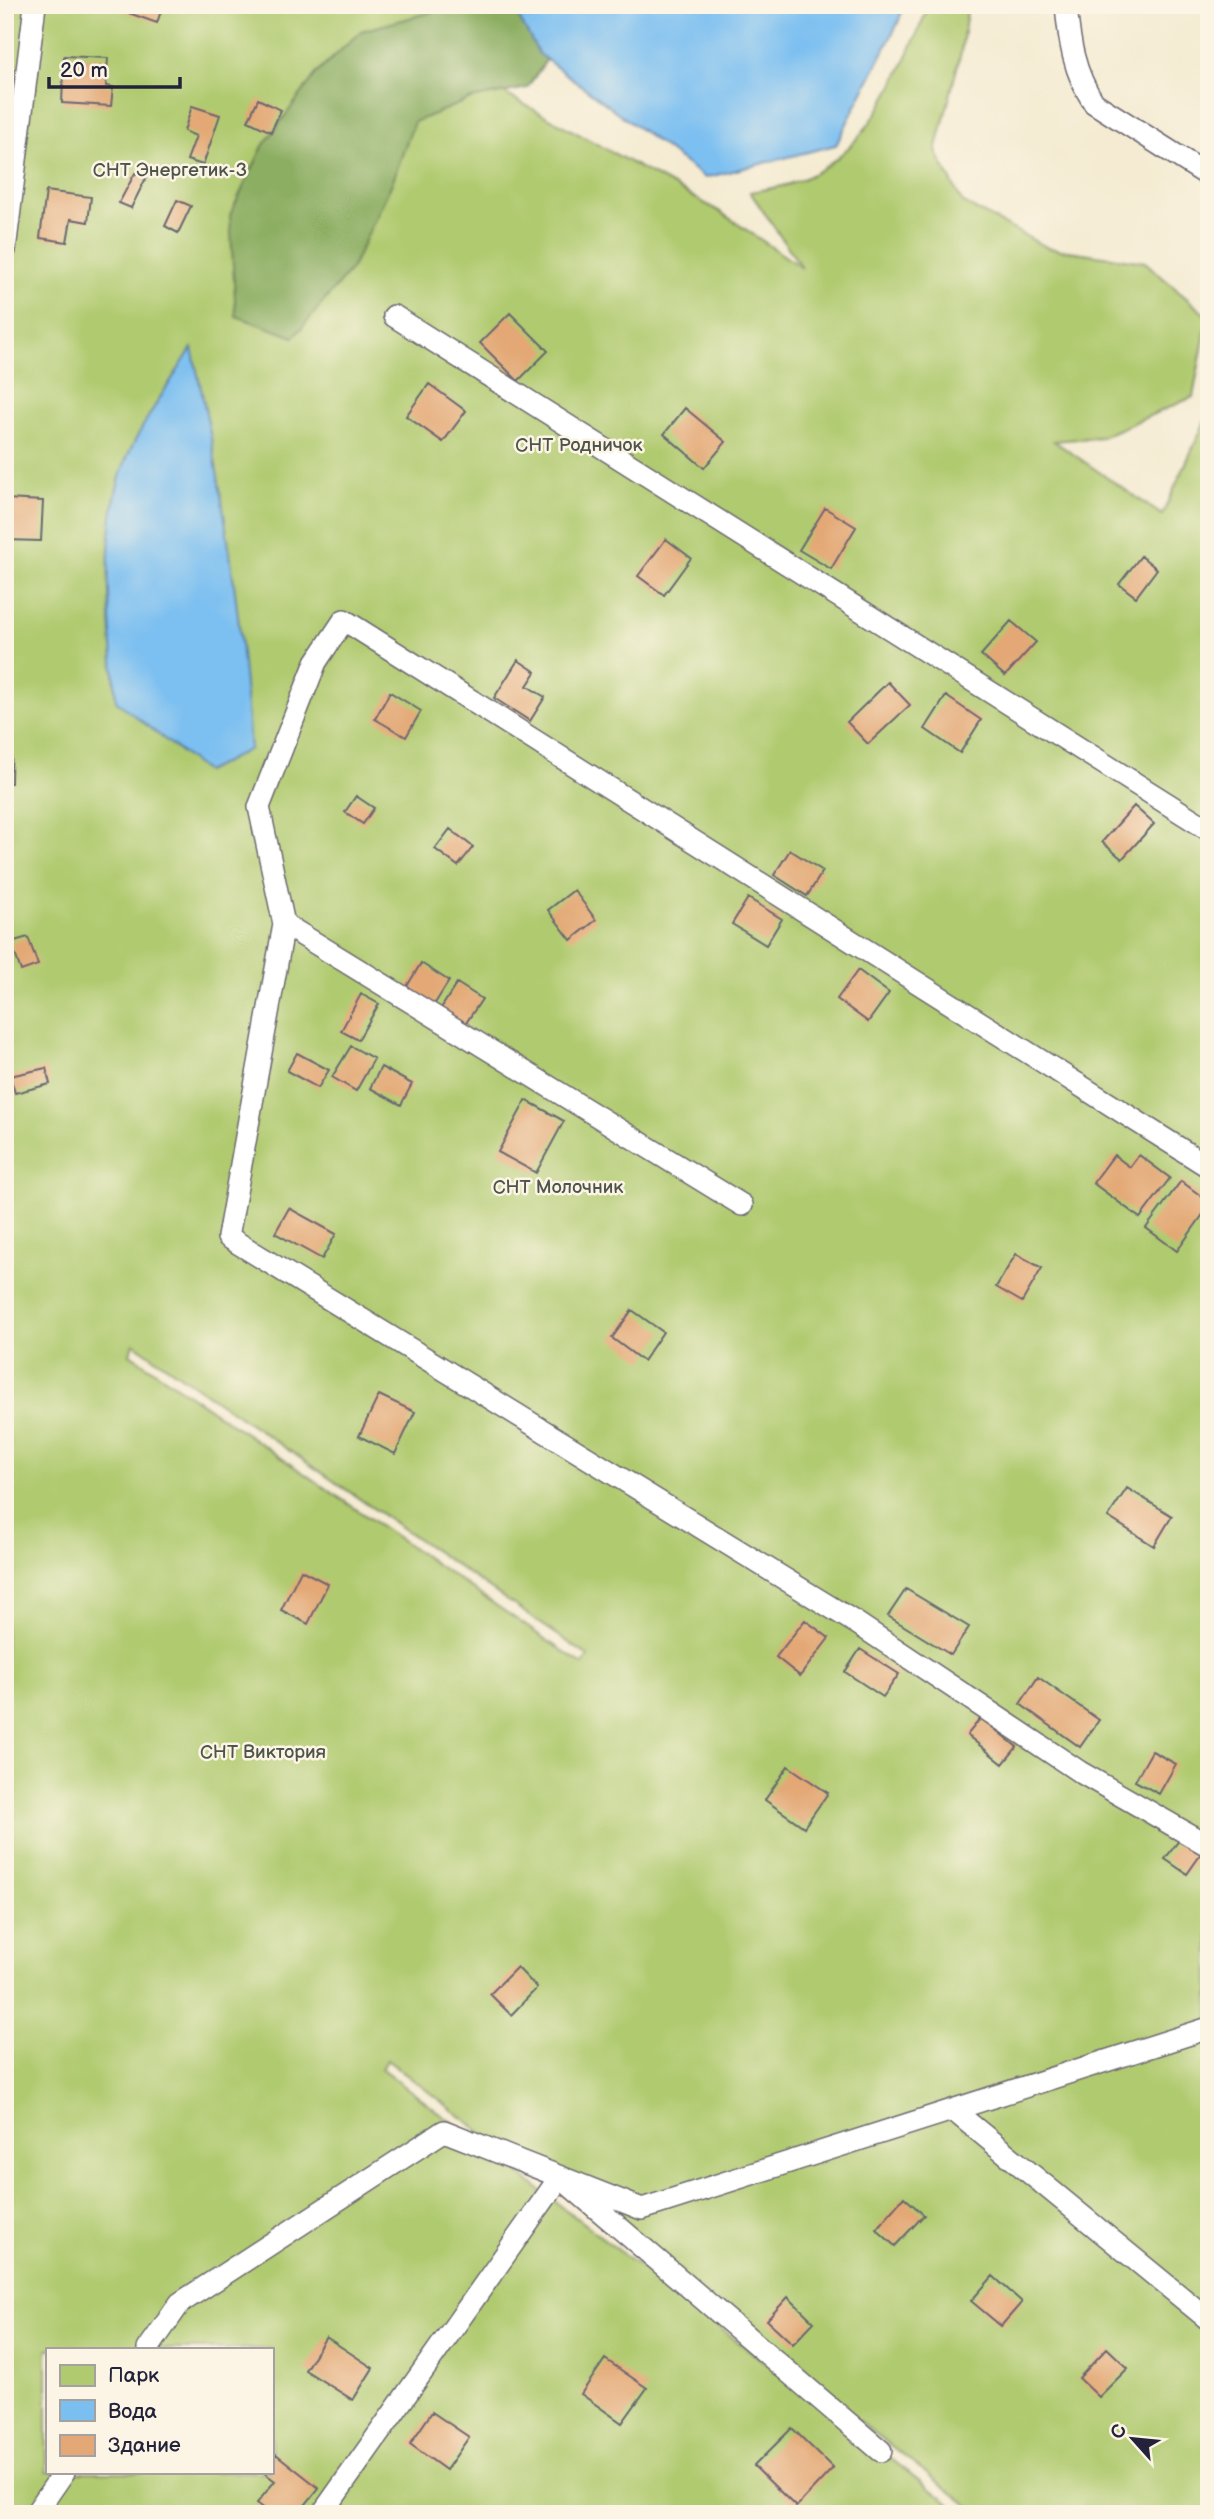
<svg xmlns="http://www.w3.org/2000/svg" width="1214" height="2519" font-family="'Balsamiq Sans',sans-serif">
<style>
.green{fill:#b0ca6f;stroke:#697655;stroke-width:2;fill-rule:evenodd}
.forest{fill:#8cae62;stroke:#57684e;stroke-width:2}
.water{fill:#7bbff1;stroke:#4e7096;stroke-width:2}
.building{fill:#e3a875}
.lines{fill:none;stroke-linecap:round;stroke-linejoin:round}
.lane-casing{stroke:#6c6870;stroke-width:24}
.lane{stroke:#fff;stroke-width:21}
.labels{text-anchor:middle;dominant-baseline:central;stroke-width:5;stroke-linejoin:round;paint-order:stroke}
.park-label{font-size:19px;fill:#4d544b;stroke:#fcf5e5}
</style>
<rect width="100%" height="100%" fill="#fcf5e5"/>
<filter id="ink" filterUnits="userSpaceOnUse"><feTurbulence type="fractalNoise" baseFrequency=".0143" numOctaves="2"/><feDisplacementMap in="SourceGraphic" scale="14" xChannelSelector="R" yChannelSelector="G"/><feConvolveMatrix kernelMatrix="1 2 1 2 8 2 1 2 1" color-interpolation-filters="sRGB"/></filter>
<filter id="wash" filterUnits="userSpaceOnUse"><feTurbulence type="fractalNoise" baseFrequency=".00686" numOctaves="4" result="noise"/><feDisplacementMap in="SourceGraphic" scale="28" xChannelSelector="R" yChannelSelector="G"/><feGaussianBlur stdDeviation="1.57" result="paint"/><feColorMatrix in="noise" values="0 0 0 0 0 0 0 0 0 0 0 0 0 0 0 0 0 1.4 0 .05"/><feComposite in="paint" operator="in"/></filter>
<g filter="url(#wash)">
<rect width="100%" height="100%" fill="#f4ebd2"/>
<!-- green -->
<path class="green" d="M5 5H455L429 52 719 211 802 268 750 192C764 189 779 188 792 183 869 157 900 74 929 5H968L961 52 936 151 962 202 1048 248 1145 262 1208 317 1193 397 1101 437 1054 441 1162 515 1209 413V2514H980L387 2060 382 2069 963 2514H5ZM133 1343 588 1656 583 1665 130 1354ZM47 2349H271V2472H47Z"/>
<!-- forest -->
<path class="forest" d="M458 5H549L563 36 527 88 471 99 414 122 392 183 352 268 294 337 236 316 230 215 263 146 316 74 361 31Z"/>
<!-- water -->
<path class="water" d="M512 5H904L898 23 836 145 705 178 539 54Z
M192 348C223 481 241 614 250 749L206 772 116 701C111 626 97 525 128 455 145 418 170 383 192 348Z"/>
<g id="blocks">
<!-- building -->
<path class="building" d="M106 5H163L157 23Z
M64 56 108 58 106 86 113 87 111 106 62 103Z
M258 99 281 110 271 132 248 121Z
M192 106 220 115 203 165 187 160 196 136 184 131Z
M135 173 146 178 131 208 119 203Z
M46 191 91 197 88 222 71 219 67 242 40 238Z
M177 200 191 206 178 233 165 226Z
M510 313 548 351 518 381 480 343Z
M429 384 466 411 443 442 406 416Z
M685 408 726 442 704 468 664 434Z
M6 499 43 501 41 541 5 540Z
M825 508 856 527 831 569 799 550Z
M666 539 691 558 664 595 638 576Z
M1141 556 1157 569 1136 597 1119 584Z
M1011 621 1036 642 1005 676 981 655Z
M518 660 536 672 527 686 545 697 530 721 494 698Z
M888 682 910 705 868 744 847 722Z
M390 692 421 711 406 737 375 719Z
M946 696 981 720 960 753 925 729Z
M5 726H12L11 783H5Z
M356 796 374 808 363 824 345 812Z
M1134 806 1154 824 1122 859 1102 842Z
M450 829 473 847 458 866 435 849Z
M790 850 823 871 807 896 774 875Z
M574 890 596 920 571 940 548 910Z
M748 898 782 919 766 945 732 924Z
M28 937 38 965 21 971 11 942Z
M421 963 449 981 434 1005 406 988Z
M858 970 889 993 868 1022 837 999Z
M457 983 482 999 462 1029 438 1013Z
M361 994 379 1004 358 1040 341 1031Z
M351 1046 374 1059 356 1091 332 1077Z
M297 1053 329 1070 318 1088 287 1071Z
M381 1067 412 1084 401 1105 370 1088Z
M46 1068 50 1084 15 1093 10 1076Z
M526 1100 564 1121 536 1173 498 1152Z
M1114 1155 1130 1167 1139 1155 1170 1178 1140 1218 1093 1183Z
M1181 1181 1209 1202V1206L1177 1251 1146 1228Z
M289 1208 336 1234 322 1259 275 1233Z
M1016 1254 1042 1268 1022 1302 996 1287Z
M632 1310 663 1332 643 1361 612 1338Z
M379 1395 415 1412 395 1454 359 1436Z
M1127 1488 1172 1516 1154 1546 1108 1517Z
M301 1570 328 1584 308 1624 281 1610Z
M906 1589 969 1627 951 1655 888 1616Z
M805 1620 829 1638 800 1676 776 1657Z
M860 1649 899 1674 883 1697 845 1672Z
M1038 1677 1099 1720 1080 1747 1020 1704Z
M981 1718 1017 1747 1003 1764 967 1735Z
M1152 1751 1176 1764 1159 1794 1135 1781Z
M788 1766 828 1793 804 1827 765 1800Z
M1180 1839 1201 1854 1187 1874 1165 1859Z
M517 1967 537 1988 511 2015 490 1994Z
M904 2197 924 2215 895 2246 876 2229Z
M993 2276 1022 2302 1001 2326 971 2301Z
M788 2297 814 2322 793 2344 767 2320Z
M326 2337 373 2368 353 2400 305 2370Z
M1107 2348 1128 2368 1099 2397 1079 2378Z
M605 2359 647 2388 622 2423 581 2394Z
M432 2412 469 2437 446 2470 410 2444Z
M792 2428 833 2468 796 2507 754 2466Z
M276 2454 319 2488 298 2514H271L257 2503 275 2481 263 2472H271V2460Z"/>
</g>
</g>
<g filter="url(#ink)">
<use href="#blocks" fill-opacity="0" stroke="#6c6870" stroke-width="2"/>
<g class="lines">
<defs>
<path id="lane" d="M1066 5C1069 41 1074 73 1094 103L1209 176
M5 250 35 5
M394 316 1209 830
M284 924 742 1205
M1209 1167 344 620 316 662 259 807 284 924 228 1237 858 1624 1080 1772 1209 1846
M953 2110 1209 2320
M148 2349 180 2303 444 2131 642 2209 1209 2028
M35 2514 64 2472
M322 2514 560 2177 881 2451"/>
</defs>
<!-- lane casing -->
<use href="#lane" class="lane-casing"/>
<!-- lane -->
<use href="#lane" class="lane"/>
</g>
</g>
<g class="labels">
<!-- park labels -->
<g class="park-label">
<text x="170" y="170">СНТ Энергетик-3</text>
<text x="579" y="445">СНТ Родничок</text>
<text x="558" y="1187">СНТ Молочник</text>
<text x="263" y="1752">СНТ Виктория</text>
</g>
</g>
<!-- margin -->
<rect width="1214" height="2519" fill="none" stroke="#fcf5e5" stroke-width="28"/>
<!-- legend -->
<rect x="46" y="2348" width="228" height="126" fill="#fcf5e5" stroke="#a5a1a1" stroke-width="2"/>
<rect x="60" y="2365" width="35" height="21" fill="#b0ca6f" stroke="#a5a1a1" stroke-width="2"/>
<text x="108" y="2382" font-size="21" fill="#22223b">Парк</text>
<rect x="60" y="2400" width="35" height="21" fill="#7bbff1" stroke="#a5a1a1" stroke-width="2"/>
<text x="108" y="2418" font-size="21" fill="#22223b">Вода</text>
<rect x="60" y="2435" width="35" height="21" fill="#e3a875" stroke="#a5a1a1" stroke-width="2"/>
<text x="108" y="2452" font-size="21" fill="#22223b">Здание</text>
<!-- north arrow -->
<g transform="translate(1133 2439) rotate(297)" stroke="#fcf5e5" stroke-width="5" paint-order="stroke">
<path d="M0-5L12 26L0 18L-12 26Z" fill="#22223b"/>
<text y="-10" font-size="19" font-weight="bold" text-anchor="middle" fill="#22223b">С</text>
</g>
<!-- scale -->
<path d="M49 77v10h131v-10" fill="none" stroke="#22223b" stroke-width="3.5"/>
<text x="60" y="77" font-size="21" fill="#22223b" stroke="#fcf5e5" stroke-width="5" paint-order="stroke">20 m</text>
</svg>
